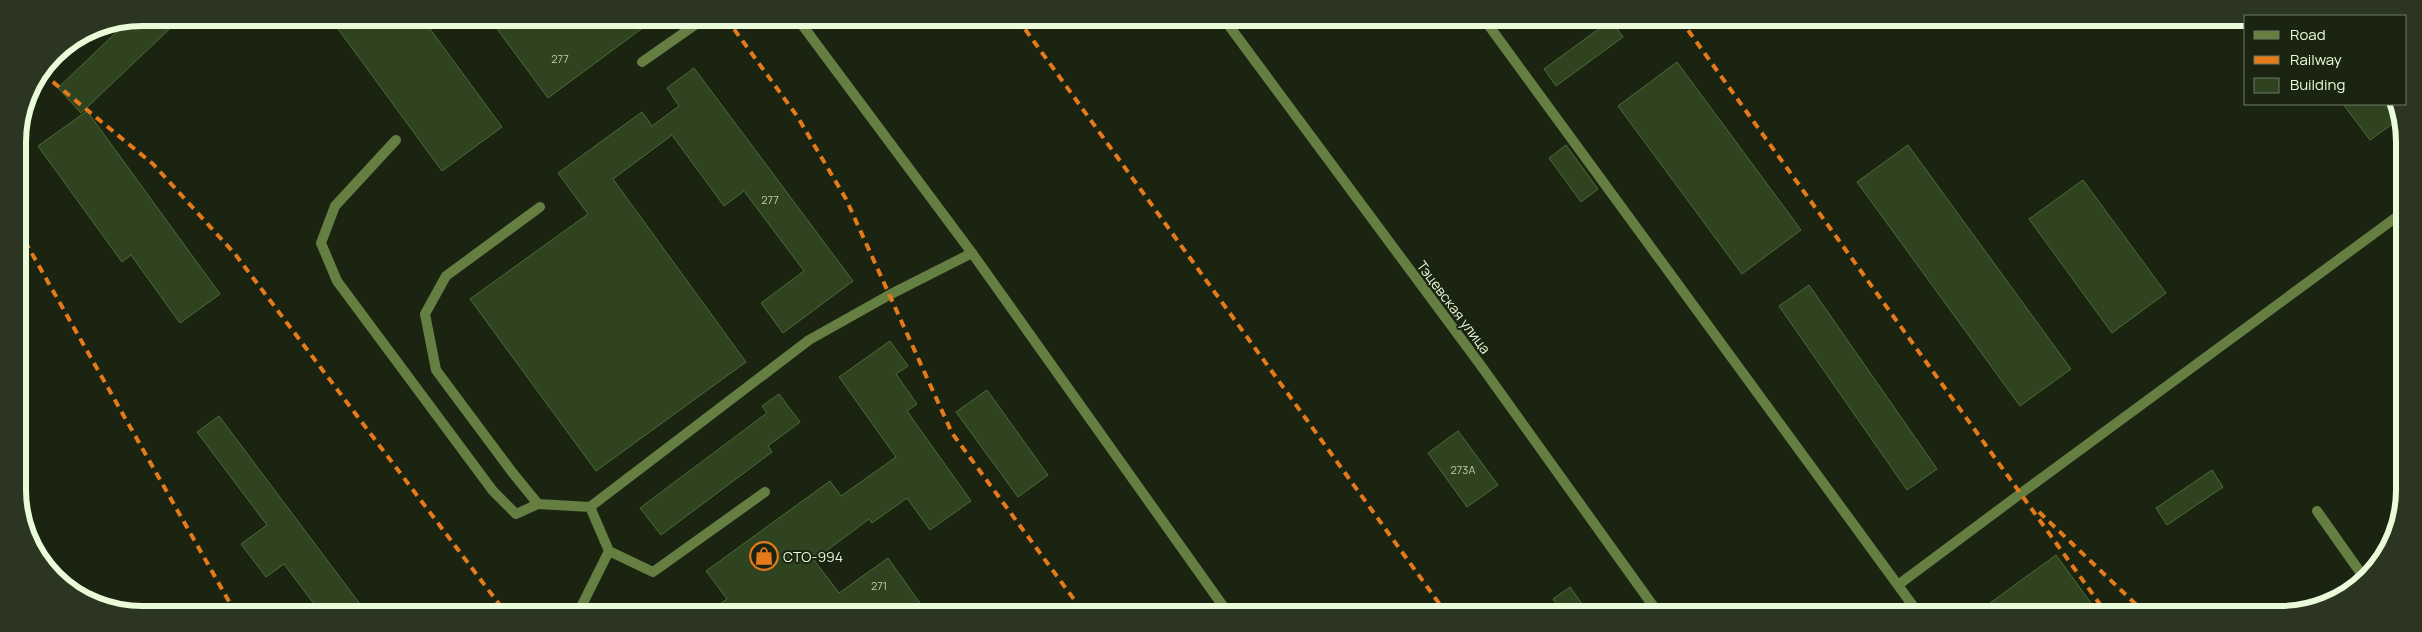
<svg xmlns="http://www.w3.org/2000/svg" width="2422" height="632" font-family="Manrope,sans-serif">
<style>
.building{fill:#2f4320;stroke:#4c6c34}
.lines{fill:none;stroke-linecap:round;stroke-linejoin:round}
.service{stroke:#657e42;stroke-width:10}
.minor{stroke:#657e42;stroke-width:10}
.tertiary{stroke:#657e42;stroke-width:10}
.rail{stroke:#e57a1a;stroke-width:4;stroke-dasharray:8 6;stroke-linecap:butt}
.labels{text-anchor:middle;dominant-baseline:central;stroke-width:4;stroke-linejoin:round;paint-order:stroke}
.number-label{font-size:11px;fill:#bbcdab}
.street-label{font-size:14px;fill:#eafbd9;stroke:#1a2411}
.poi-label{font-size:14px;fill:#eafbd9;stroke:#1a2411;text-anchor:start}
.rim{fill:none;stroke:#eafbd9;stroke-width:6}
</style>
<rect width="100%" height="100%" fill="#1a2411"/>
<!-- building -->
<path class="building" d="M142 18H181L81 113 58 88 129 20Z
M330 18H422L502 127 442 171Z
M489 18H656L548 98Z
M1611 20 1623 37 1556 86 1544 69Z
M1677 62 1801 230 1742 274 1618 106Z
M694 68 853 281 783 333 761 303 804 271 744 191 724 206 672 135 613 179 746 362 596 471 470 299 588 214 558 173 642 112 652 126 679 106 667 88Z
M2343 104H2395L2402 117 2370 140Z
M87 111 220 294 180 323 131 255 122 262 38 146Z
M1566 145 1598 189 1581 202 1549 158Z
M1908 145 2071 369 2020 406 1857 182Z
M2083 180 2166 293 2112 333 2029 219Z
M1809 285 1937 469 1907 490 1779 306Z
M890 341 908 366 896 374 917 404 907 411 971 501 930 530 907 498 872 523 869 519 814 560 839 593 888 558 927 613H707L727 599 706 571 830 481 841 496 896 457 839 377Z
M987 390 1048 475 1018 497 956 412Z
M779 394 800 422 768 446 772 452 661 535 640 508 767 413 762 406Z
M219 416 366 612H320L284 564 266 577 241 544 267 525 197 432Z
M1458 431 1498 485 1467 507 1428 453Z
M2212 470 2223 487 2167 525 2156 508Z
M2056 555 2099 614H1975Z
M1570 587 1589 614H1563L1553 599Z"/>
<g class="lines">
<!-- service -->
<path class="service" d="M1484 19 1919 614
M642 62 705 18
M396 140 335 206 321 243 337 281 493 491 516 514 538 504
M540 207 446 276 425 314 436 370 512 472 538 504 590 507
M765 492 653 572 609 551 590 507 809 340 891 294 972 253
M2317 511 2365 579
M1898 585 2020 494 2402 213
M578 613 609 551"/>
<!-- minor -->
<path class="minor" d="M797 18 972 253 1228 613"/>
<!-- tertiary -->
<path class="tertiary" d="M1224 19 1479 363 1659 614"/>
<!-- rail -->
<path class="rail" d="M726 18 797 116 846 199 952 433 1084 613
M1017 18 1446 613
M1680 19 2107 614
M42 73 153 164 235 254 505 612
M18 229 235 612
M2039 512 2146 614"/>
</g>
<!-- icons -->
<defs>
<symbol id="shop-ring" viewBox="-11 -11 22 22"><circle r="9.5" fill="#1a2411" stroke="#e57a1a" stroke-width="1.5"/><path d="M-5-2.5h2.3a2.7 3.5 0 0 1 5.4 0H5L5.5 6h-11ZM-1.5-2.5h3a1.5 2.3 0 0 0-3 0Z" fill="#e57a1a"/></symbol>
</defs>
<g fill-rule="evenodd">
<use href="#shop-ring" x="748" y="540" width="32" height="32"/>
</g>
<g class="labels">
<!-- number labels -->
<g class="number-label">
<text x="560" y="58">277</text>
<text x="770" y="199">277</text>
<text x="1463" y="469">273А</text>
<text x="879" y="585">271</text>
</g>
<!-- street labels -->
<g class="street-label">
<text transform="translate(1454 307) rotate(53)">Тэцевская улица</text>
</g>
<!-- poi labels -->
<g class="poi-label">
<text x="783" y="556">СТО-994</text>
</g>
</g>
<!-- crop -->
<path d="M0 0H2422V632H0ZM142 26H2280A116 116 0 0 1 2396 142V490A116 116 0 0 1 2280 606H142A116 116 0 0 1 26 490V142A116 116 0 0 1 142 26Z" fill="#2b3521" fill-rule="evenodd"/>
<path class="rim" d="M142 26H2280A116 116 0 0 1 2396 142V490A116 116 0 0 1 2280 606H142A116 116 0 0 1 26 490V142A116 116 0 0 1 142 26Z"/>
<!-- legend -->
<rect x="2244" y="15" width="162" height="90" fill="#1a2411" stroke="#6d7a61"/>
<rect x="2254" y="31" width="25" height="8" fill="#657e42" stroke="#6d7a61"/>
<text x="2290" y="40" font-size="15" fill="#eafbd9">Road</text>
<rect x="2254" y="56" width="25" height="8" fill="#e57a1a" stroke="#6d7a61"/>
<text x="2290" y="65" font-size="15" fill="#eafbd9">Railway</text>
<rect x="2254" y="78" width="25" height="15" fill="#2f4320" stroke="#6d7a61"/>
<text x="2290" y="90" font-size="15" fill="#eafbd9">Building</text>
</svg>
